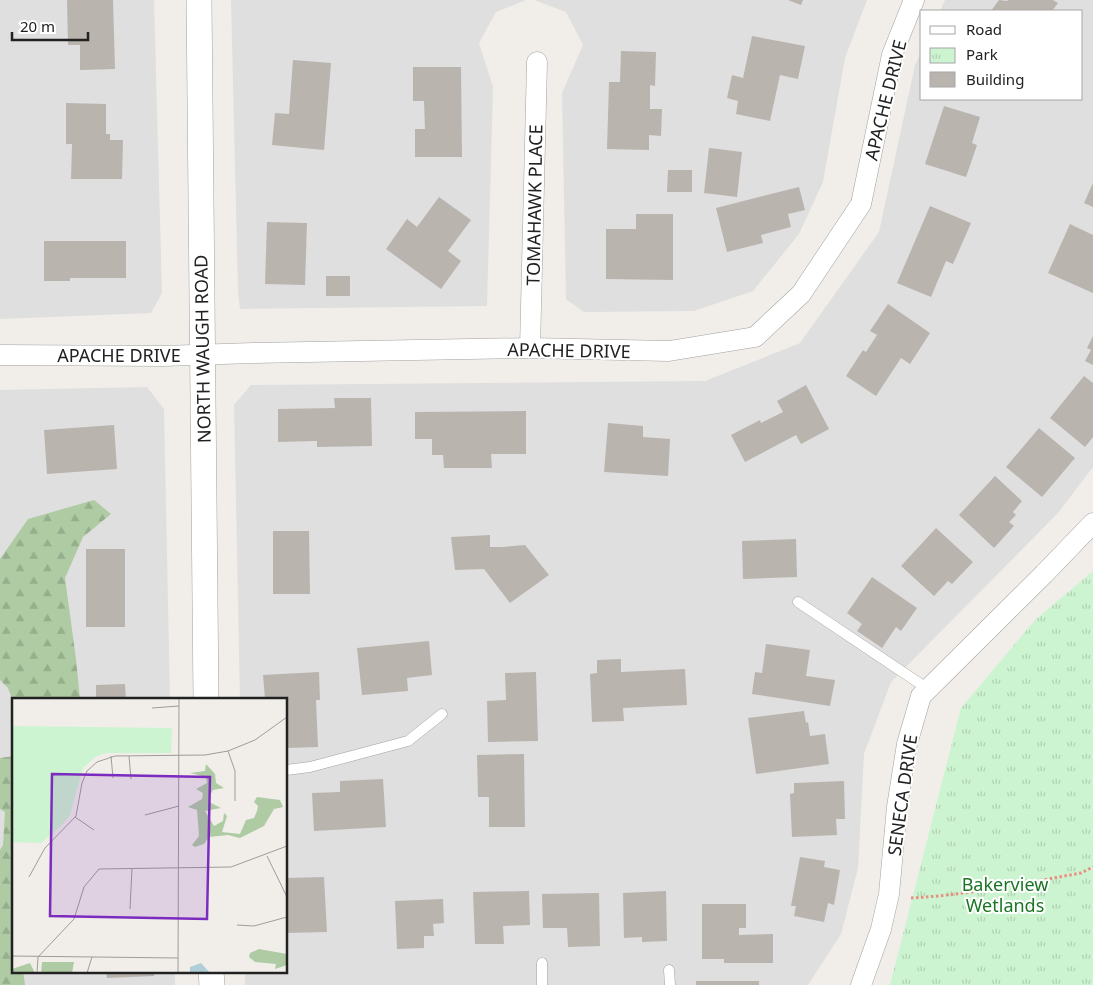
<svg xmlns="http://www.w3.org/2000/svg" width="1093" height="985" font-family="'Noto Sans',sans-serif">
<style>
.residential{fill:#dfdfdf}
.forest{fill:url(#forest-firs)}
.park{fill:url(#park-tufts)}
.building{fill:#bab4af}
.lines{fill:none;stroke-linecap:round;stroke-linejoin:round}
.service-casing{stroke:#a2a2a2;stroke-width:11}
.minor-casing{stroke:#a2a2a2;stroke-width:21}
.tertiary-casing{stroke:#a2a2a2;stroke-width:26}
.path{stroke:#ea8e81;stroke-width:3;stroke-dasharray:2.5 2.5;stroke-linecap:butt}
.service{stroke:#fff;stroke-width:10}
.minor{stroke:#fff;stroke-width:20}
.tertiary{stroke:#fff;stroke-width:25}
.labels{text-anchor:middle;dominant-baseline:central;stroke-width:4;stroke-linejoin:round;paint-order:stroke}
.street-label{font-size:18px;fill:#212121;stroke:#fff}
.park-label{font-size:18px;fill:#1a7523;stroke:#fff}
.inset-road{fill:none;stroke:#9e9c99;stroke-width:1}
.view{fill:#7b2cbf;fill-opacity:0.15;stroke:#7b2cbf;stroke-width:2.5}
.inset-edge{fill:none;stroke:#212121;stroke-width:2.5}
</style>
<defs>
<pattern id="forest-firs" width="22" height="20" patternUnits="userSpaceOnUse" patternTransform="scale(1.25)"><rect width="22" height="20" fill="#aecba3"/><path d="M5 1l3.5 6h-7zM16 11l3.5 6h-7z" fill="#95ae8c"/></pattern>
<pattern id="park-tufts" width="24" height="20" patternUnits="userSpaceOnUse" patternTransform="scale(1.25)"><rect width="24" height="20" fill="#cdf4d1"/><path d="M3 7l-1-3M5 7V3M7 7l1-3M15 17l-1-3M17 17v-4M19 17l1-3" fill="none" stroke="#b0d1b3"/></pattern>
</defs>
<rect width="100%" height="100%" fill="#f1eee9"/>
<!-- residential -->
<path class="residential" d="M0 0H154L162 293 151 313 0 319Z
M231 0H526L496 12 479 43 493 87 487 306 240 309 238 292Z
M534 0H867L845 58 823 182 799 234 753 291 694 311 584 312 566 299 562 93 583 45 566 12Z
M945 0H1093V467L1058 513 891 682 864 754 858 868 841 934 808 985H245V971H286V699H240L234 405 251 385 705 381 800 343 879 232 915 65 922 51V99H1082V11H940Z
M147 387 164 409 170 699H14V971H175V985H0V390Z"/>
<!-- forest -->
<path class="forest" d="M94 500 111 514 83 537 65 578 76 659 80 699H14V704L8 688 0 680V559L28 519Z
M14 756V971H23L25 985H26H0V850L3 845 5 812 0 809V758Z"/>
<!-- park -->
<path class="park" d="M1093 571V985H890L961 708 1035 620Z"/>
<!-- building -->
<path class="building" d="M67 0H113L115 69 80 70V45H68Z
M788 0H803L801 5Z
M999 0 1007 1 1008 0H1053L1058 3 1052 11H991Z
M752 36 805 46 798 79 780 75 770 121 736 114 738 101 727 98 732 75 743 78Z
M621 51 656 52 655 86 650 85V109H662L661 136 649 135V150L607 149 609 82H620Z
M293 60 331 63 324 150 272 145 275 113 289 114Z
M413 67H461L462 157H415V129H425L424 101H413Z
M66 103 106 104V134H110V140H123L122 179H71L72 144H66Z
M944 106 980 117 972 143 977 145 966 177 925 164Z
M709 148 742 152 737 197 704 193Z
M668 170H692V192H667Z
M1093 183V207L1084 203Z
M799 187 805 210 788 214 791 227 761 235 763 243 727 252 716 208Z
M439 197 471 220 448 251 461 261 441 289 386 249 407 219 417 227Z
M930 206 971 223 953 264 946 261 931 297 897 283Z
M636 214H673V280L606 279V229H636Z
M267 222 307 223 305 285 265 284Z
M1070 224 1093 235V293L1048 273Z
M44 241H126V278H70V281H44Z
M326 276H350V296H326Z
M888 304 930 333 910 364 901 358 876 396 846 376 863 350 866 352 877 335 870 331Z
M1093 336V365L1085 361 1091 350 1087 348Z
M1084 376 1093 383V437L1085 447 1050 418Z
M806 385 829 429 801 444 796 435 745 462 731 435 760 420 761 423 783 412 777 401Z
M334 398H371L372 446 317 447V441L278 442V409L335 408Z
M526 411V454H491L492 468H444L443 455H432V439H415V412Z
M608 423 643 426V437L670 439 668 476 604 472Z
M114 425 117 469 47 474 44 430Z
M1039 428 1075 458 1042 497 1006 467Z
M995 476 1022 501 1013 512 1016 515 1009 522 1014 526 994 548 959 515Z
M936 528 973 562 952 584 948 581 934 596 901 566Z
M273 531H309L310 594H273Z
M490 535V547H503L525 545 549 575 510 603 484 569 455 570 451 537Z
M796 539 797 577 743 579 742 541Z
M86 549H125V627H86Z
M872 577 917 608 901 631 896 627 882 648 857 631 862 624 847 613Z
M429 641 432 675 407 678 408 691 362 695 357 648Z
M766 644 810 650 806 676 835 680 830 706 752 694 755 672 762 673Z
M621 659V672L685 669 687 705 623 708 624 721 592 722 590 674 597 673V660Z
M319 672 320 700H316L318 747 287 748 286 699H265L263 675Z
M536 672 538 741 488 742 487 701 506 700 505 673Z
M125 684 126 699H96V685Z
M804 711 806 723 808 722 810 736 825 734 829 764 756 774 748 718Z
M524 754 525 827H489V797H478L477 755Z
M383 779 386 827 314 831 312 793 340 792V781Z
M844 781 845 819H836L837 835 792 837 790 794 794 793V783Z
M800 857 825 861 824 867 840 870 834 905 828 903 824 922 794 916 796 906H791Z
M324 877 327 932 286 933V878Z
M529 891 530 925 503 926 504 944H475L473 892Z
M666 891 667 941 642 942V937L624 938 623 893Z
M599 893 600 946 568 947 567 928H543L542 894Z
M443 899 444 923 433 924 434 936H424V948L397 949 395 901Z
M702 904H746V928H739V935L773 934V963H724V959H702Z
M106 971H154V976L107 978Z
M696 981H759V985H696Z"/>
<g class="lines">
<defs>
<path id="service" d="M798 602 928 689
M286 770 310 767 408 741 442 714
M542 963V985
M669 970 670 985"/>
<path id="minor" d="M530 348 537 62
M0 355 163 356 253 353 530 348 669 351 755 337 801 294 861 204 892 55 914 0
M861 985 881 929 889 894 897 807 907 744 921 696 1044 574 1093 523"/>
<path id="tertiary" d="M199 0 206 699
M211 971 212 985"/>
</defs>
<!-- service casing -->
<use href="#service" class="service-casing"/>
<!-- minor casing -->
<use href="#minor" class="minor-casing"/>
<!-- tertiary casing -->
<use href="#tertiary" class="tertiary-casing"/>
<!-- path -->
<path class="path" d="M911 898C968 895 1025 883 1081 873L1093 867"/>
<!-- service -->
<use href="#service" class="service"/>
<!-- minor -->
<use href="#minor" class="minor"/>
<!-- tertiary -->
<use href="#tertiary" class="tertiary"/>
</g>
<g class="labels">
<!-- street labels -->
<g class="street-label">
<text transform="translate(885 100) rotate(-76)">APACHE DRIVE</text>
<text transform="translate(534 205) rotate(-89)">TOMAHAWK PLACE</text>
<text transform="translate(202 349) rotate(-91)">NORTH WAUGH ROAD</text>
<text transform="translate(569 350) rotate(1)">APACHE DRIVE</text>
<text x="119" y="355">APACHE DRIVE</text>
<text transform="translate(902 795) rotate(-82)">SENECA DRIVE</text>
</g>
<!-- park labels -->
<g class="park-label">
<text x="1005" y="884">Bakerview<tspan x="1005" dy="21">Wetlands</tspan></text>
</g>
</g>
<!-- overview -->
<g transform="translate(12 698)">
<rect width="275" height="275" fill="#f1eee9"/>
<path d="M194 66 203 76 204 85 212 90 201 92 197 99V104L209 110 193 113 202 128 211 123 212 115 215 118 210 134 228 136 234 122 242 120 245 113 246 108 242 104 245 99 268 102 271 109 262 111 252 128 228 140 216 137 197 139 192 146 183 149 180 147 187 138 185 112 176 109 190 101 191 95 184 91 195 85 194 79 178 75 193 73ZM247 251 275 256V267L263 271 264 266 243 264 237 259 238 255ZM30 264H62L60 275H29ZM18 265 23 275H0V271Z" fill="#aecba3"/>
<path d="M0 28 160 30 159 55H94L83 59 71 70 58 117 48 129 29 145 0 144Z" fill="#cdf4d1"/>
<path d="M189 265 198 275H178V269Z" fill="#b0ced8"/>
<path class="inset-road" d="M140 10 167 8M216 53 223 73V103M99 58 101 80M117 58 119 81M133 117 167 108M63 119 82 132M255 158 275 199M17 179 33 150 64 118 70 85 75 73 85 64 103 58 193 57 216 53 243 42 275 19M118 211 120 170M225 227 242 228 275 219M0 258 166 260M25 275 26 259 62 221 72 189 87 171 219 169 275 148M75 275 80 259M166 275 167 0"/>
<path class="view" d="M40 76 198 79 195 221 38 218Z"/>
<rect width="275" height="275" class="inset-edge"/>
</g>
<!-- legend -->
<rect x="920" y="10" width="162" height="90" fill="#ffffff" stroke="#a6a6a6"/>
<rect x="930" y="26" width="25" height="8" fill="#ffffff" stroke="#a6a6a6"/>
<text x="966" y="35" font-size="15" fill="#212121">Road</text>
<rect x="930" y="48" width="25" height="15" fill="url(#park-tufts)" stroke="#a6a6a6"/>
<text x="966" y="60" font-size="15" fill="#212121">Park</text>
<rect x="930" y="72" width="25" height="15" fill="#bab4af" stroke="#a6a6a6"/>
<text x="966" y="85" font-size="15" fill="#212121">Building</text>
<!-- scale -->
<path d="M12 32v8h76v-8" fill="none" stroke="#212121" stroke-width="2.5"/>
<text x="20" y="32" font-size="15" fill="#212121" stroke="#ffffff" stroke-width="4" paint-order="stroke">20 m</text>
</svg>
